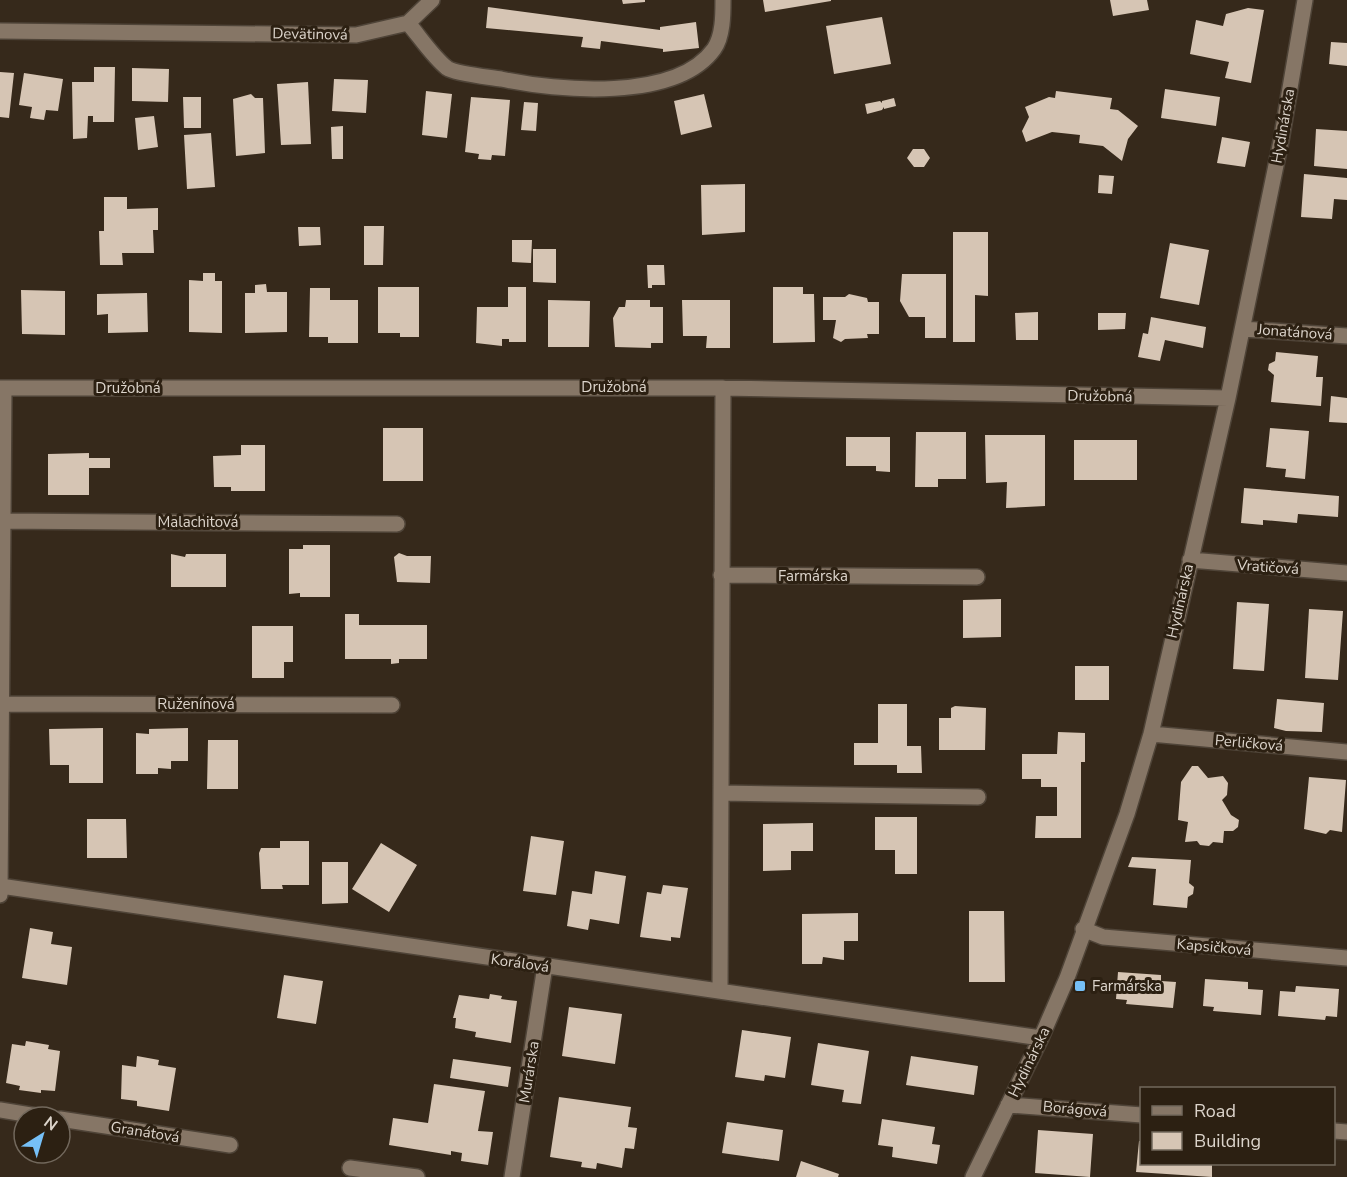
<svg xmlns="http://www.w3.org/2000/svg" width="1347" height="1177" font-family="'Nunito Sans',sans-serif">
<style>
.building{fill:#d6c5b4}
.lines{fill:none;stroke-linecap:round;stroke-linejoin:round}
.street-casing{stroke:#4f4438;stroke-width:18}
.street{stroke:#867666;stroke-width:15}
.poi-dot{fill:#76c0f7;stroke:#2c2012;stroke-width:2}
.labels{text-anchor:middle;dominant-baseline:central;stroke-width:6;stroke-linejoin:round;paint-order:stroke}
.street-label{font-size:15px;fill:#dcd4cb;stroke:#2c2012}
.poi-label{font-size:15px;fill:#dcd4cb;stroke:#2c2012;text-anchor:start}
</style>
<rect width="100%" height="100%" fill="#36291b"/>
<!-- building -->
<path class="building" d="M622 0H645V2L623 4Z
M763 0H831V1L765 12Z
M1110 0H1147L1149 10 1113 16Z
M488 7 660 30V27L696 22 699 48 663 52V49L601 41 600 49 581 47 583 37 486 28Z
M1248 8 1264 10 1251 83 1225 78 1229 62 1190 54 1196 20 1223 26 1226 14Z
M882 17 891 64 834 74 826 26Z
M1331 42 1347 43V66L1329 64Z
M94 67H115L114 122H93V116H88L87 138 73 139 72 82H94Z
M132 68 169 69 168 102 132 101Z
M0 72 14 73 9 118 0 117Z
M24 73 63 79 58 111 46 110 44 120 30 118 32 107 19 105Z
M334 79 368 80 366 113 332 111Z
M308 82 311 144 281 145 277 84Z
M1165 89 1220 97 1216 126 1161 118Z
M426 91 452 94 447 138 422 135Z
M1056 91 1112 98 1110 109 1118 110 1138 126 1128 139 1122 161 1103 146 1079 143 1080 135 1052 132 1026 142 1022 131 1029 117 1025 107 1049 97 1055 98Z
M251 94 255 98H263L265 153 236 156 233 99Z
M704 94 712 127 681 135 674 101Z
M183 97H201V128H184Z
M471 97 510 100 505 156 492 155 491 160 478 159 479 154 465 152Z
M894 98 896 106 884 109V107L882 110 867 114 865 104 880 101 882 103V101Z
M524 102 538 103 536 131 521 130Z
M154 116 158 147 138 150 135 118Z
M343 126V159H332L331 127Z
M1316 129 1347 131V169L1314 166Z
M211 133 215 187 187 189 184 135Z
M1222 137 1250 142 1245 167 1217 163Z
M913 149H924L930 158 924 167H914L907 158Z
M1304 174 1347 178V200L1334 199 1332 219 1301 217Z
M1099 175 1114 176 1112 194 1098 193Z
M745 184V232L702 235 701 185Z
M104 197H127V209L158 208V230H153L154 253H122L123 265H100L99 231H104Z
M364 226H384L383 265H364Z
M298 227H320L321 245 299 246Z
M953 232H988V296L975 295V342H953Z
M512 240H532L531 263 512 262Z
M1170 243 1209 250 1199 305 1160 298Z
M533 249H556V283L533 282Z
M647 265H664L665 285H652V288H648Z
M203 273H215V281H222V333L189 332V280L203 281Z
M902 274H946V338H925V317H909L900 301Z
M266 284 267 292H287V332L245 333V293H255V285Z
M378 287H419V337H400V333H378Z
M508 287H526V342H509V339H502V346L476 343 477 307H508Z
M773 287H803V294H814L815 342 773 343Z
M310 288H330V300H358V343H328V337H309Z
M21 290 65 291V335L22 334Z
M147 293 148 332 108 333V314L97 315V294Z
M849 294 867 298 868 302H879V334H867L868 338 845 339 841 342 833 338 836 320H823V297H845Z
M548 300 590 301 589 347H548Z
M626 300H650V307H663V343H651V348L615 347 613 318 619 307H625Z
M682 300H730V348H706L707 336H683Z
M1038 312V340H1016L1015 313Z
M1098 313H1126L1125 329 1098 330Z
M1151 317 1206 327 1203 348 1165 340 1160 361 1138 357 1143 333 1148 334Z
M1276 352 1318 356 1316 377H1323L1321 406 1271 402 1274 375 1268 370 1269 364 1275 361Z
M1331 396 1347 398V423L1329 422Z
M383 428H423V481H383Z
M1270 428 1309 431 1305 479 1285 477 1286 469 1266 467Z
M916 432H966V479H938V487H915Z
M985 435H1045V506L1006 508 1007 482 986 483Z
M846 437H890V472L876 471V466H846Z
M1074 440H1137V480H1074Z
M241 445H265V491H231V487H214L213 456 241 455Z
M89 453V458H110V468H89V495H48V454Z
M1244 488 1339 496 1338 517 1298 514 1297 523 1263 520V525L1241 523Z
M303 545H330V597H300V593L289 594V549H303Z
M399 553 407 556H431L430 583 397 582 394 557Z
M171 554 185 557 186 554H226V587H171Z
M1001 599V637L963 638V600Z
M1237 602 1269 604 1264 671 1233 669Z
M1309 609 1343 611 1338 680 1305 678Z
M345 614H359V625H427V659H399V663L391 664V659H345Z
M252 626H293V662H284V678H252Z
M1075 666H1109V700H1075Z
M1277 699 1324 703 1322 732 1286 731 1274 728Z
M878 704H907V746H921L922 773H897V765H854V743H878Z
M955 706 986 708 985 750H939V718H951V708Z
M103 728V783H69V765H50L49 729Z
M188 728V761H171V769L158 768V774H136V733L149 734V729Z
M1058 732 1085 733V762H1081V838H1035L1036 816H1057V787H1041V779H1022V754H1057Z
M208 740H238V789H207Z
M1192 766H1198L1208 778 1223 776 1228 783 1227 795 1222 800 1231 815 1239 820 1238 827 1233 831H1224L1223 843 1213 842 1209 846 1200 845 1197 841 1185 842 1188 822 1178 820 1181 782Z
M1309 777 1346 780 1342 832 1330 830 1326 834 1304 829Z
M875 817H917V874H895V850H875Z
M87 819H126L127 858H87Z
M813 823V851H791V870L763 871V824Z
M531 836 564 841 556 895 523 891Z
M280 841H309V885H282L283 889H261L259 853 261 848H280Z
M381 843 417 865 389 912 352 889Z
M1132 857 1191 860 1189 883 1194 887 1193 894 1188 897 1187 908 1153 905 1156 869 1128 867Z
M322 862H348V903L322 904Z
M595 871 626 876 619 924 590 919 588 930 567 926 572 891 592 894Z
M663 885 688 888 680 938 671 937V941L640 937 647 892 661 894Z
M969 911H1004L1005 982H969Z
M858 913V941H844V960L823 957 822 964H802V914Z
M30 928 53 932 51 944 72 947 67 985 22 978Z
M1118 972 1161 975V981L1176 982 1173 1008 1126 1004 1127 1000 1116 999Z
M284 975 323 981 316 1024 277 1018Z
M1205 979 1248 982V989L1263 990 1261 1015 1213 1011 1214 1007 1203 1006Z
M1296 986 1339 989 1337 1017 1326 1016 1325 1020 1278 1016 1280 991 1295 992Z
M490 994 502 996 501 999 517 1001 511 1043 475 1037 476 1032 455 1028 456 1018H453L459 995 489 999Z
M569 1007 622 1014 615 1064 562 1056Z
M742 1030 791 1037 785 1078 765 1075 764 1081 735 1077Z
M26 1041 49 1045 48 1049 60 1051 55 1091 41 1090V1093L19 1090 20 1086 6 1083 12 1044 25 1046Z
M818 1043 869 1051 861 1104 842 1102 844 1090 811 1085Z
M137 1056 159 1060 158 1065 176 1068 169 1111 137 1106V1101L121 1099 122 1065 136 1067Z
M911 1056 978 1066 974 1095 906 1085Z
M453 1059 511 1067 508 1087 450 1078Z
M434 1084 485 1091 478 1131 493 1132 488 1165 461 1161 462 1153 451 1151V1155L389 1145 393 1118 428 1123Z
M559 1097 631 1107 628 1127 637 1128 634 1149 625 1148 622 1168 597 1163 596 1169 581 1167 582 1162 550 1157Z
M882 1119 935 1127 932 1144 940 1145 937 1164 892 1157 893 1147 878 1145Z
M727 1122 783 1130 779 1161 722 1153Z
M1038 1130 1093 1134 1090 1177 1035 1173Z
M1139 1141H1142V1164H1212V1177L1136 1172Z
M801 1161 839 1174 838 1177H796Z"/>
<g class="lines">
<defs>
<path id="street" d="M408 23 432 0
M0 31 356 35 408 23C420 37 433 57 447 68 456 74 489 77 501 79 557 91 676 102 714 49 723 36 723 15 723 0
M1243 329 1347 336
M0 388H723L1228 398
M0 521 397 524
M1190 560 1347 573
M721 575 977 577
M0 704 392 705
M1151 734 1347 752
M721 793 978 797
M0 886 1041 1038
M0 895 4 388
M1083 929 1103 937 1347 958
M720 991 723 388
M1008 1105 1142 1115
M0 1110 43 1117
M60 1119 230 1145
M1334 1131 1347 1132
M350 1168 417 1177
M512 1177 545 966
M973 1177 1041 1038 1067 978 1127 814 1151 734 1228 398 1281 141 1305 0"/>
</defs>
<!-- street casing -->
<use href="#street" class="street-casing"/>
<!-- street -->
<use href="#street" class="street"/>
</g>
<!-- markers -->
<rect class="poi-dot" x="1074" y="980" width="12" height="12" rx="3"/>
<g class="labels">
<!-- street labels -->
<g class="street-label">
<text transform="translate(310 34) rotate(1)">Devätinová</text>
<text transform="translate(1283 126) rotate(-80)">Hydinárska</text>
<text transform="translate(1295 332) rotate(4)">Jonatánová</text>
<text x="614" y="387">Družobná</text>
<text x="128" y="388">Družobná</text>
<text transform="translate(1100 396) rotate(1)">Družobná</text>
<text x="198" y="522">Malachitová</text>
<text transform="translate(1268 567) rotate(4)">Vratičová</text>
<text x="813" y="576">Farmárska</text>
<text transform="translate(1180 601) rotate(-77)">Hydinárska</text>
<text x="196" y="704">Ruženínová</text>
<text transform="translate(1249 743) rotate(5)">Perličková</text>
<text transform="translate(1214 947) rotate(5)">Kapsičková</text>
<text transform="translate(520 963) rotate(8)">Korálová</text>
<text transform="translate(1029 1062) rotate(-64)">Hydinárska</text>
<text transform="translate(529 1072) rotate(-81)">Murárska</text>
<text transform="translate(1075 1109) rotate(5)">Borágová</text>
<text transform="translate(145 1132) rotate(9)">Granátová</text>
</g>
<!-- poi labels -->
<g class="poi-label">
<text x="1092" y="986">Farmárska</text>
</g>
</g>
<!-- legend -->
<rect x="1140" y="1087" width="195" height="78" fill="#2c2012" stroke="#72685c" stroke-width="1.5"/>
<rect x="1152" y="1106" width="30" height="9" fill="#867666" stroke="#72685c" stroke-width="1.5"/>
<text x="1194" y="1117" font-size="18" fill="#dcd4cb">Road</text>
<rect x="1152" y="1132" width="30" height="18" fill="#d6c5b4" stroke="#72685c" stroke-width="1.5"/>
<text x="1194" y="1147" font-size="18" fill="#dcd4cb">Building</text>
<!-- north arrow -->
<g transform="translate(42 1135) rotate(37)"><circle r="28" fill="#2c2012" stroke="#72685c" stroke-width="1.5"/>
<path d="M0-4.5L10 22L0 15L-10 22Z" fill="#76c0f7"/>
<text y="-9" font-size="16" font-weight="bold" text-anchor="middle" fill="#dcd4cb">N</text>
</g>
</svg>
